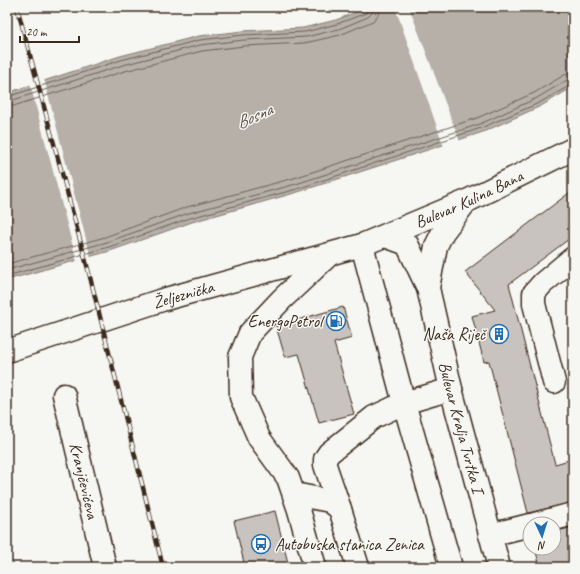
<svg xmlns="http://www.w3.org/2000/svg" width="580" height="574" font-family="Caveat,sans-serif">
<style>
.water{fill:#b6b0a9;stroke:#857a71}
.pier{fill:#f6f6f2}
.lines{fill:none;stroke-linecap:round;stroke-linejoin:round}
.shore{stroke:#6c6056;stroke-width:1}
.building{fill:#c8c3be;stroke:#3b2a1e}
.minor-casing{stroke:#3b2a1e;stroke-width:25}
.minor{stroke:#f6f6f2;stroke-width:22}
.rail-casing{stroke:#3b2a1e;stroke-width:4.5}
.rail{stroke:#f6f6f2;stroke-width:3;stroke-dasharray:9;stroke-linecap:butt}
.labels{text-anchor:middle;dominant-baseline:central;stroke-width:3;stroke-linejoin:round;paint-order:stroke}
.street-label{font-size:17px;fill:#3b2a1e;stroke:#f6f6f2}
.poi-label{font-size:17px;fill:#3b2a1e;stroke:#f6f6f2;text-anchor:end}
.water-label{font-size:18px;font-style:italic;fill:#605248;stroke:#f6f6f2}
</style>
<rect width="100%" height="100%" fill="#f6f6f2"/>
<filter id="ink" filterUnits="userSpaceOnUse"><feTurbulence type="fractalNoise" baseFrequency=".025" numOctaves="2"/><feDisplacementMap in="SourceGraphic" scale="8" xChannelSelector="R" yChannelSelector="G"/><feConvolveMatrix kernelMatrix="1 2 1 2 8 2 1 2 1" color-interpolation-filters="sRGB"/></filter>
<g filter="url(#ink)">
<!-- water -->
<path class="water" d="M369 7H573V87L541 106 483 132 298 192 192 222 110 251 7 280V93L120 56 199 36 243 31 303 28 336 20Z"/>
<!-- pier -->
<path class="pier" d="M395 7H409L460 142 444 147Z
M44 79 91 258 77 262 30 84Z"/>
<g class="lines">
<!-- shore -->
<path class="shore" d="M7 97 121 60 200 40 243 35 305 32 337 24 366 13 369 7
M7 102 123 65 200 45 244 40 306 37 339 29 368 17 372 13 374 7
M7 108 125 71 202 51 244 46 305 43 340 35 373 21 378 15 380 7
M7 264 105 237 187 207 294 178 477 118 534 93 566 74 573 73
M7 270 107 242 189 213 296 184 480 124 537 98 567 80 573 79
M7 276 109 247 190 218 297 189 481 128 539 103 573 84"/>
</g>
<!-- building -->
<path class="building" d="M573 190V236L509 284 555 464 573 459V502L528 513 489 361 484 362 472 316 495 310 465 272Z
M343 307 352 338 334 343 354 414 319 423 299 354 285 357 276 326Z
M275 511 289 567H245L234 521Z
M573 527V567H540L535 548H554V532Z"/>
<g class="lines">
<defs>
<g id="minor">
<path id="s1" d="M465 203 443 232 436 246 428 288 451 389 499 567"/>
<path d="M385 236 407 244 428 288"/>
<path d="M362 245 404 403 451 567"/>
<path id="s2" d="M7 351 162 300 362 245 467 201 573 149"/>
<path d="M554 382 534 304V293L543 283 573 258"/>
<path id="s3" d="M64 395 105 567"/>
<path d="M294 494 330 501 340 509 358 567"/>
<path d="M340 509 325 465V459L329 453 374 417 404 403 451 389"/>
<path d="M535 524 573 514"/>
<path d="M490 535 530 525"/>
<path d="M315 567 299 510 288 478 259 438 241 397 240 357 250 333 282 299 330 254"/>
</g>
</defs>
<!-- minor casing -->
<use href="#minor" class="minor-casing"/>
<!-- minor -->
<use href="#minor" class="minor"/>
<defs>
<path id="rail" d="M17 7 89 273 163 567"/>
</defs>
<!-- rail casing -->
<use href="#rail" class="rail-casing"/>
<!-- rail -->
<use href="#rail" class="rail"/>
</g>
</g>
<!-- icons -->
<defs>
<symbol id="fuel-ring" viewBox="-11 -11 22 22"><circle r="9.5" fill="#f6f6f2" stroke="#1f6fb2" stroke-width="1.5"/><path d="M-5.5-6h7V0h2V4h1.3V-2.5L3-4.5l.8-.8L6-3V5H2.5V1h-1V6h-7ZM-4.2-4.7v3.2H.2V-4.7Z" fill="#1f6fb2"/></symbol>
<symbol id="building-ring" viewBox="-11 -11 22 22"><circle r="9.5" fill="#f6f6f2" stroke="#1f6fb2" stroke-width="1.5"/><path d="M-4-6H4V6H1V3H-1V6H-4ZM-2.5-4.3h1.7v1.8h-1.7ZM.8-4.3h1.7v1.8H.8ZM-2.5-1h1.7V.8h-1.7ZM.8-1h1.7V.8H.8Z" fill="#1f6fb2"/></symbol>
<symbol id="bus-ring" viewBox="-11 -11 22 22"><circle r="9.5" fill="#f6f6f2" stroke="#1f6fb2" stroke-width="1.5"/><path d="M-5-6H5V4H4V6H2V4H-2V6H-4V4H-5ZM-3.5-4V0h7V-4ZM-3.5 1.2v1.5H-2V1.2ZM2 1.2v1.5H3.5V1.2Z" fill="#1f6fb2"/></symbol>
</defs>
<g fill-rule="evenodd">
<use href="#fuel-ring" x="325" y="310" width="22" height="22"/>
<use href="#building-ring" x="488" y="323" width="22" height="22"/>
<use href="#bus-ring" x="250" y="533" width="22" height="22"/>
</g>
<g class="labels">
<!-- street labels -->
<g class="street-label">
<text stroke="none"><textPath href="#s2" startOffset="487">Bulevar Kulina Bana</textPath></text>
<text stroke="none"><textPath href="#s2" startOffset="185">Željeznička</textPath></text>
<text stroke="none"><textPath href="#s1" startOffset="238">Bulevar Kralja Tvrtka I</textPath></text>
<text stroke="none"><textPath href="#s3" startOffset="88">Kranjčevićeva</textPath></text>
</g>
<!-- poi labels -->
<g class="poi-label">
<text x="322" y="321">EnergoPetrol</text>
<text x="485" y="334">Naša Riječ</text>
<text x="275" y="544" text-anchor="start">Autobuska stanica Zenica</text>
</g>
<!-- water labels -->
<g class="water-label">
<text transform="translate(254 116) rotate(-24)">Bosna</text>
</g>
</g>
<!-- margin -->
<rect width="580" height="574" fill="none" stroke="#f6f6f2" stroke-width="24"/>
<rect x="12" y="12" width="556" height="550" fill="none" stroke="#3b2a1e" stroke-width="1.5" filter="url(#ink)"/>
<!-- north arrow -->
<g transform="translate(542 536) rotate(176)"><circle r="19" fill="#f6f6f2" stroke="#aba49d"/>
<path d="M0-3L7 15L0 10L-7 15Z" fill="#1f6fb2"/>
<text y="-6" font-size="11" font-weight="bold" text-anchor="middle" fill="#3b2a1e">N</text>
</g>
<!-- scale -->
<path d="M20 36v6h59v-6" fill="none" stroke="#3b2a1e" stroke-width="2"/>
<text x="26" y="36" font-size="12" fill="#3b2a1e" stroke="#f6f6f2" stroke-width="3" paint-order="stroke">20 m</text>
</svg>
